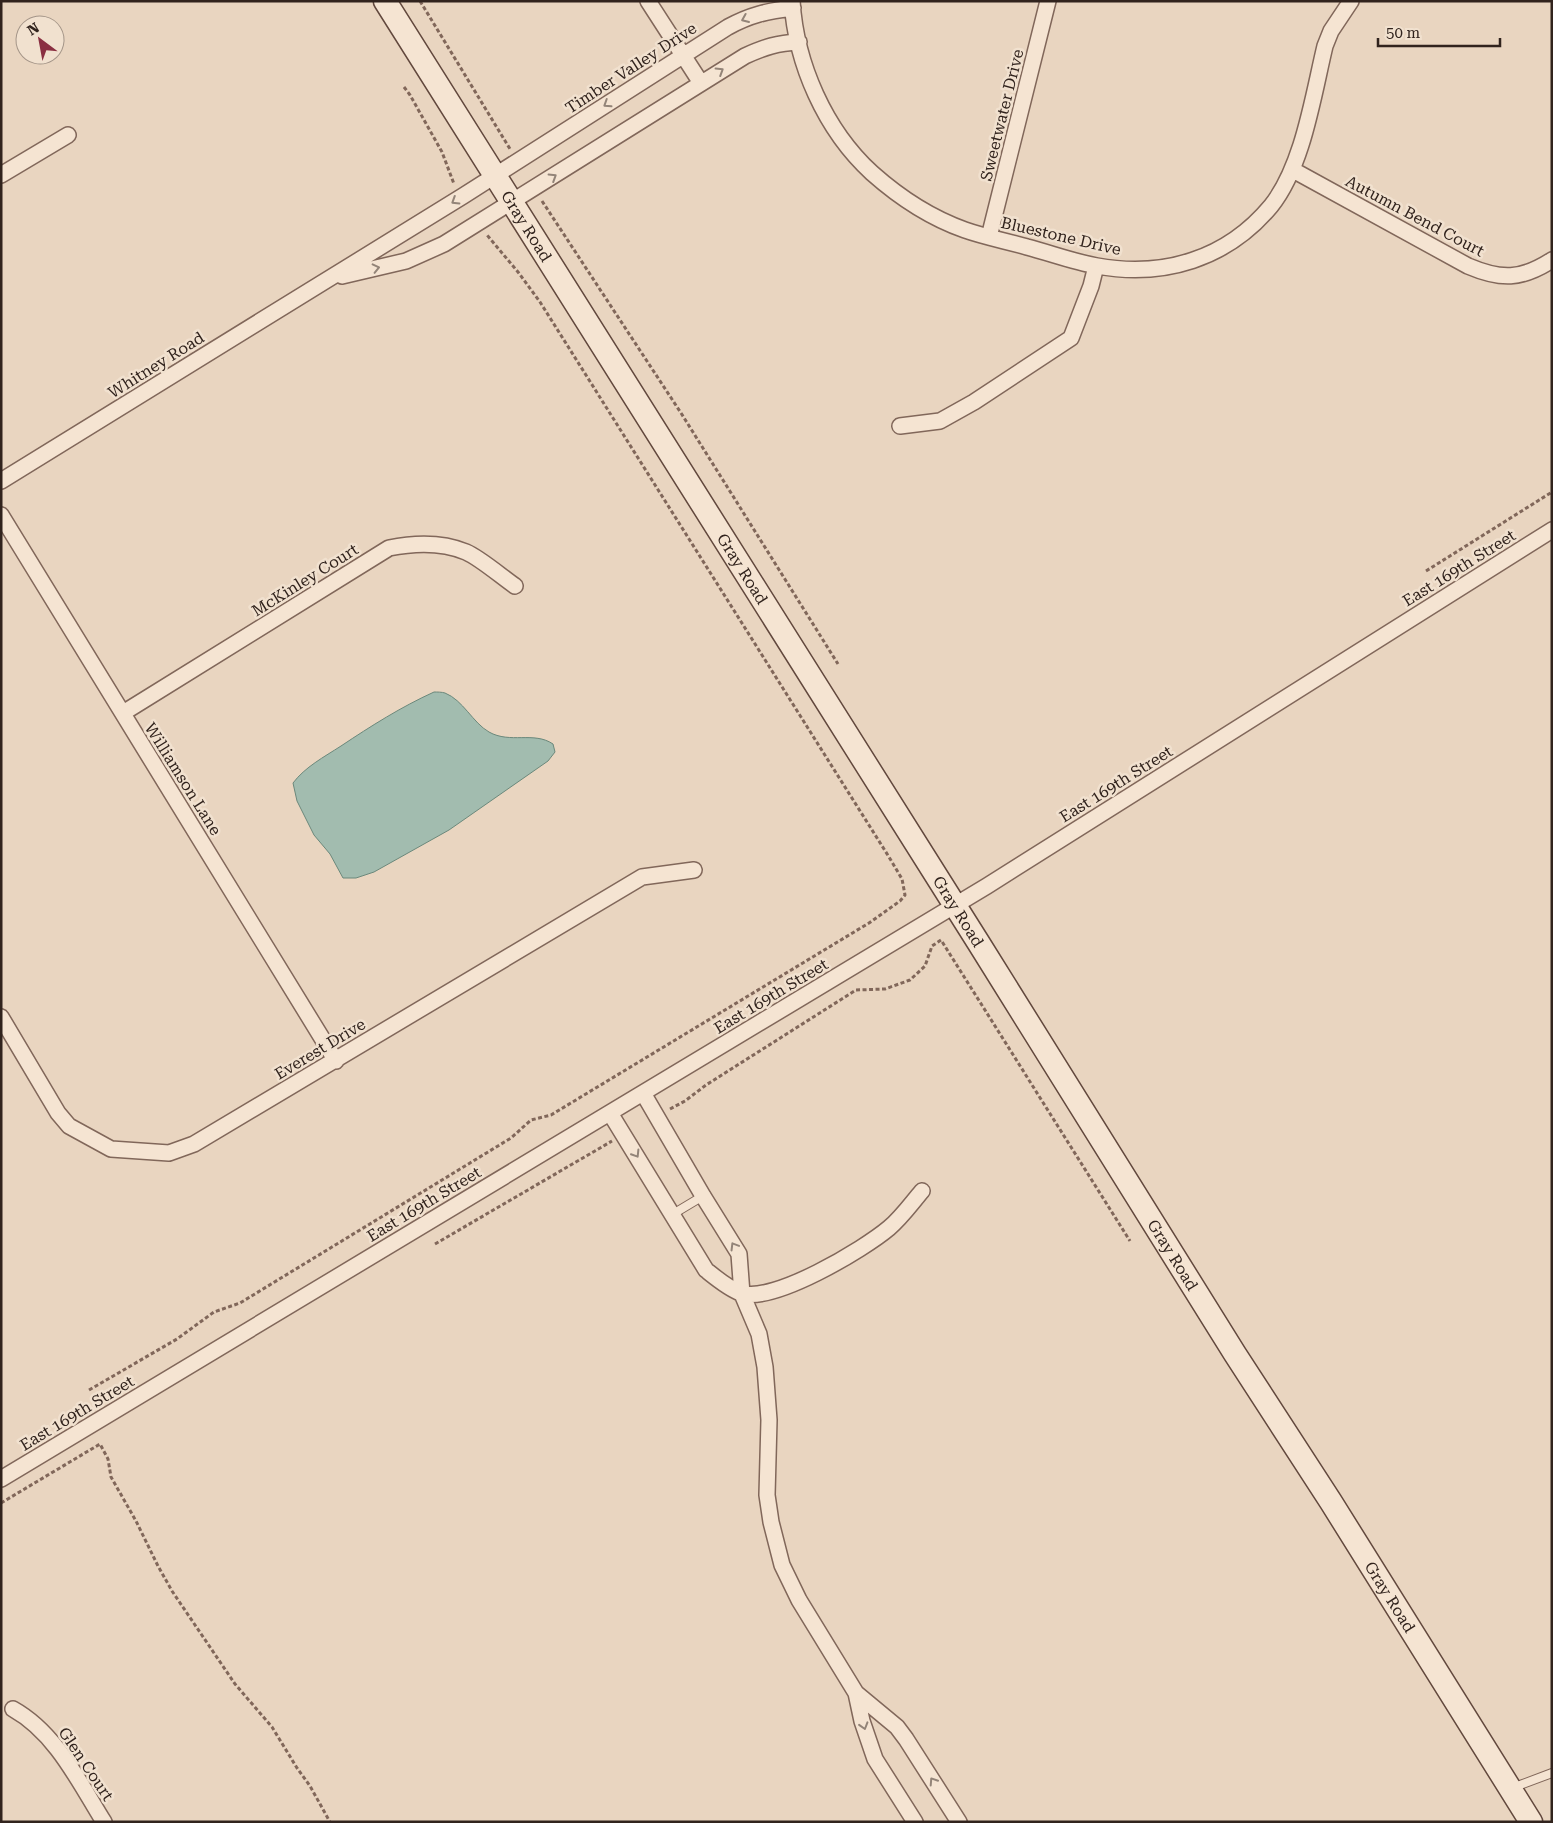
<svg xmlns="http://www.w3.org/2000/svg" width="1553" height="1823" font-family="'Roboto Serif',serif">
<style>
.water{fill:#a2bcaf;stroke:#6b887b}
.lines{fill:none;stroke-linecap:round;stroke-linejoin:round}
.lane-casing{stroke:#81675a;stroke-width:10}
.street-casing{stroke:#81675a;stroke-width:18}
.secondary-casing{stroke:#62483d;stroke-width:25}
.path{stroke:#81675a;stroke-width:3;stroke-dasharray:4 2.5;stroke-linecap:butt}
.lane{stroke:#f5e4d2;stroke-width:8}
.street{stroke:#f5e4d2;stroke-width:15}
.secondary{stroke:#f5e4d2;stroke-width:22}
.oneway{stroke:#938478}
.labels{text-anchor:middle;dominant-baseline:central;stroke-width:5;stroke-linejoin:round;paint-order:stroke}
.street-label{font-size:16px;fill:#31231d;stroke:#f1e1cf}
</style>
<rect width="100%" height="100%" fill="#e9d5c0"/>
<!-- water -->
<path class="water" d="M434 692C437 692 442 692 445 693 463 700 473 723 489 732 510 744 534 731 553 744L555 752 548 761 449 830 374 872 356 878H343L330 854 314 835 297 801 293 783C305 767 324 757 341 746 371 726 401 707 434 692Z"/>
<g class="lines">
<defs>
<path id="lane" d="M673 1214 703 1196
M1512 1788 1552 1773"/>
<path id="street" d="M648 1 701 83
M792 1C796 64 825 130 872 173 899 197 931 218 965 230 985 237 1006 241 1027 247 1050 253 1074 262 1097 266 1164 278 1227 259 1271 206 1303 166 1313 96 1325 46L1331 31 1351 1
M1293 170 1468 266C1501 280 1521 280 1552 260
M1 175 68 135
M989 237 1048 1
M342 276 406 261 444 244 745 56C765 47 777 43 799 42
M900 426 940 421 974 402 1071 338 1091 286 1096 266
M1 481 463 196 728 27C750 15 767 11 793 8
M1 515 336 1061
M123 713 389 548C414 543 442 542 466 552 480 558 502 577 515 586
M1 1017 58 1113 69 1126 111 1149 169 1153 194 1144 642 877 694 870
M643 1093 703 1196 739 1254 742 1294 759 1334 765 1367 769 1420 767 1495 771 1522 782 1565 799 1600 856 1693 897 1727 906 1739 959 1822
M610 1113 706 1270C716 1278 729 1289 741 1293 773 1304 864 1249 889 1228 901 1218 911 1204 922 1191
M1 1479 987 886 1552 530
M856 1693 862 1721 875 1759 915 1822
M13 1709C56 1733 79 1782 104 1822"/>
<g id="secondary">
<path id="s1" d="M385 1 978 942 1235 1354 1331 1502 1531 1822"/>
</g>
</defs>
<!-- lane casing -->
<use href="#lane" class="lane-casing"/>
<!-- street casing -->
<use href="#street" class="street-casing"/>
<!-- secondary casing -->
<use href="#secondary" class="secondary-casing"/>
<!-- path -->
<path class="path" d="M420 1 510 149
M404 87 410 95 442 152 454 184
M542 201 681 413 838 664
M1426 571 1552 492
M670 1109 685 1101 706 1085 856 990 885 989 910 980 925 966 932 946 941 940 1130 1241
M435 1244 612 1141
M89 1390 177 1339 214 1312 240 1303 511 1138 531 1120 551 1115 869 923 900 901 905 895 902 879 889 857 540 302 518 272 487 235
M1 1503 100 1444 108 1459 111 1477 136 1521 158 1566 172 1591 235 1684 272 1727 297 1768 310 1786 330 1822"/>
<!-- lane -->
<use href="#lane" class="lane"/>
<!-- street -->
<use href="#street" class="street"/>
<!-- secondary -->
<use href="#secondary" class="secondary"/>
</g>
<!-- one-way arrows -->
<defs><path id="oneway-chevron" d="M-2-3.5L2.5 0L-2 3.5" fill="none" stroke-width="1.6" stroke-linecap="round" stroke-linejoin="round" transform="scale(1.25)"/></defs>
<g class="oneway">
<use href="#oneway-chevron" transform="translate(745 19) rotate(157)"/>
<use href="#oneway-chevron" transform="translate(720 71) rotate(-32)"/>
<use href="#oneway-chevron" transform="translate(607 104) rotate(147)"/>
<use href="#oneway-chevron" transform="translate(553 177) rotate(-32)"/>
<use href="#oneway-chevron" transform="translate(455 201) rotate(148)"/>
<use href="#oneway-chevron" transform="translate(376 268) rotate(-13)"/>
<use href="#oneway-chevron" transform="translate(636 1154) rotate(58)"/>
<use href="#oneway-chevron" transform="translate(734 1246) rotate(-121)"/>
<use href="#oneway-chevron" transform="translate(864 1726) rotate(73)"/>
<use href="#oneway-chevron" transform="translate(933 1781) rotate(-123)"/>
</g>
<g class="labels">
<!-- street labels -->
<g class="street-label">
<text transform="translate(631 68) rotate(-33)">Timber Valley Drive</text>
<text transform="translate(1002 115) rotate(-76)">Sweetwater Drive</text>
<text transform="translate(1415 216) rotate(28)">Autumn Bend Court</text>
<text stroke="none"><textPath href="#s1" startOffset="266">Gray Road</textPath></text>
<text transform="translate(1061 236) rotate(13)">Bluestone Drive</text>
<text transform="translate(156 365) rotate(-32)">Whitney Road</text>
<text transform="translate(1459 568) rotate(-32)">East 169th Street</text>
<text stroke="none"><textPath href="#s1" startOffset="671">Gray Road</textPath></text>
<text transform="translate(305 580) rotate(-32)">McKinley Court</text>
<text transform="translate(183 779) rotate(58)">Williamson Lane</text>
<text transform="translate(1116 784) rotate(-32)">East 169th Street</text>
<text stroke="none"><textPath href="#s1" startOffset="1076">Gray Road</textPath></text>
<text transform="translate(771 996) rotate(-31)">East 169th Street</text>
<text transform="translate(320 1049) rotate(-31)">Everest Drive</text>
<text transform="translate(424 1204) rotate(-31)">East 169th Street</text>
<text stroke="none"><textPath href="#s1" startOffset="1481">Gray Road</textPath></text>
<text transform="translate(77 1413) rotate(-31)">East 169th Street</text>
<text stroke="none"><textPath href="#s1" startOffset="1886">Gray Road</textPath></text>
<text transform="translate(86 1764) rotate(56)">Glen Court</text>
</g>
</g>
<!-- border -->
<rect width="1553" height="1823" fill="none" stroke="#31231d" stroke-width="5"/>
<!-- north arrow -->
<g transform="translate(40 40) rotate(328)"><circle r="24" fill="#f1e1cf" stroke="#a49588"/>
<path d="M0-4L9 19L0 12L-9 19Z" fill="#8a2f41"/>
<text y="-8" font-size="14" font-weight="bold" text-anchor="middle" fill="#31231d">N</text>
</g>
<!-- scale -->
<path d="M1378 38v8h122v-8" fill="none" stroke="#31231d" stroke-width="2.5"/>
<text x="1386" y="38" font-size="15" fill="#31231d" stroke="#f1e1cf" stroke-width="4" paint-order="stroke">50 m</text>
</svg>
